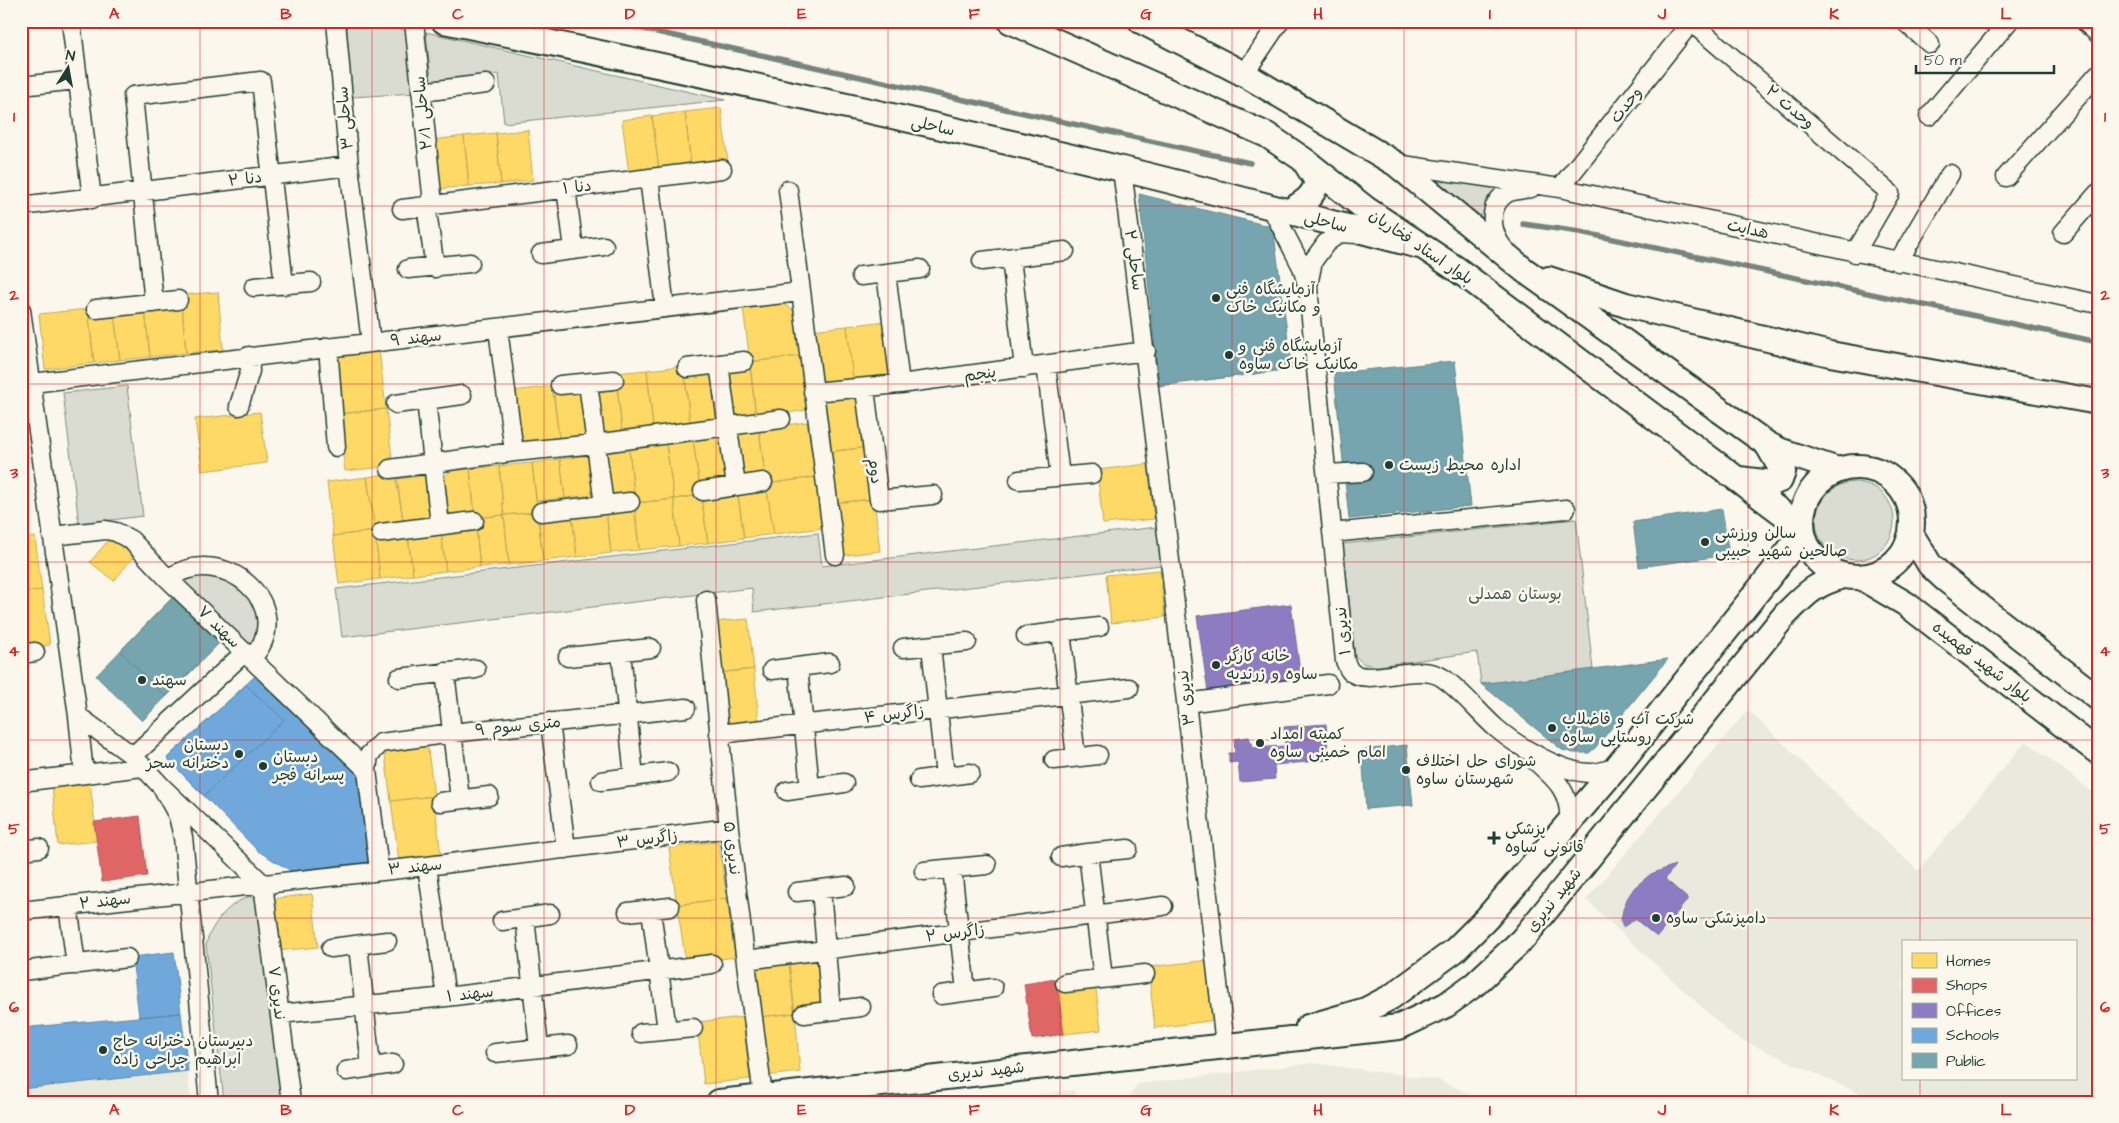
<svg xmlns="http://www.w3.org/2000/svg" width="2119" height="1123" font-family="'Architects Daughter','Playpen Sans Arabic',sans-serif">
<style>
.built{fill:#eae9de;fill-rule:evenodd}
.green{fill:#dbdcd1;stroke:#7d8c82}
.homes{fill:#ffd966;stroke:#bcaa57}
.shops{fill:#e06666;stroke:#a65a57}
.offices{fill:#8e7cc3;stroke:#6d6998}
.schools{fill:#6fa8dc;stroke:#5788aa}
.public{fill:#76a5af;stroke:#5c868a}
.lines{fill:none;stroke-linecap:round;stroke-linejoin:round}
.stream{stroke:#74847b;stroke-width:5.5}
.street-casing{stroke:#1f3d34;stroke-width:21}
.secondary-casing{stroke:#1f3d34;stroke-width:28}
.street{stroke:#fbf7ec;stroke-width:18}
.secondary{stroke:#fbf7ec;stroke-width:24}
.grid{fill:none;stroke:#d62828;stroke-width:1;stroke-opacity:0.55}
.poi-dot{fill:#1f3d34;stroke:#fbf7ec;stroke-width:2}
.labels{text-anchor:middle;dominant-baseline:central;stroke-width:5;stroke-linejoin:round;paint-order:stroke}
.street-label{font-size:16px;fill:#1f3d34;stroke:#fbf7ec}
.poi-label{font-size:16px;fill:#1f3d34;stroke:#fbf7ec;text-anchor:start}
.park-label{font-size:16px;fill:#455d53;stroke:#fbf7ec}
.neatline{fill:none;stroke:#d62828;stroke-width:2}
.grid-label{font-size:16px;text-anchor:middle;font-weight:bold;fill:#d62828}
</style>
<rect width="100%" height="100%" fill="#fbf7ec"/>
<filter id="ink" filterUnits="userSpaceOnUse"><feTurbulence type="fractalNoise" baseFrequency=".02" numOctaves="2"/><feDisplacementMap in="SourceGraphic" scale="10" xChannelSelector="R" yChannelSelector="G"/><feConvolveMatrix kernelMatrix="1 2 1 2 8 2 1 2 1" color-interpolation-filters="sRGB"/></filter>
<g filter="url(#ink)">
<!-- built -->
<path class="built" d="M1748 710 1918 871 2026 741 2098 796V1102H1879L1733 1036 1586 900ZM1903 942H2075V1079H1903Z
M181 1013 191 1102H21V1028Z
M1313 1063 1439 1080 1487 1102H1125L1138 1084Z
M1073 1090 1083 1102H985Z"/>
<!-- green -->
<path class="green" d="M346 21H364L409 31 414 93 352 97Z
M426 32 725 100 504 123 499 74 431 81Z
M1428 177 1504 185 1485 201 1486 225Z
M127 386 143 516 79 524 63 393Z
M21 481 27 539H21Z
M1816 521a39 39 0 1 1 78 0a39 39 0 1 1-78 0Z
M1576 519 1593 670 1481 684 1477 652 1378 666 1364 664 1355 656 1343 544Z
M1166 526 1170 564 754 612 752 588 342 637 336 589 818 533 822 566Z
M214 572 248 590 263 626 251 654 174 578Z
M252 896 258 903 282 1102H224L206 944C212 923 230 901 252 896Z"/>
<!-- homes -->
<path class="homes" d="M721 108 728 162 691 166 685 112Z
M685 112 691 166 659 170 652 116Z
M652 116 659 170 629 174 622 120Z
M528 130 533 180 501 184 496 133Z
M496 133 501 184 469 186 464 136Z
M464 136 469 186 438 189 433 140Z
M218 292 223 350 186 353 181 295Z
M780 302 795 311 800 356 750 362 743 307Z
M182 306 186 353 150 357 145 310Z
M88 309 94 363 45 369 39 314Z
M145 310 150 357 120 360 114 314Z
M114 314 120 360 94 363 89 317Z
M886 321 892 374 853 380 847 326Z
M847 326 853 380 818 383 812 330Z
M379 350 386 409 338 414 331 355Z
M800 356 808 410 756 417 750 362Z
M684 366 690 424 653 428 647 370Z
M750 369 756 417 731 420 725 372Z
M647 370 653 428 622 431 616 373Z
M716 371 721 421 690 424 685 374Z
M617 385 622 431 597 433 593 387Z
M552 386 559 438 520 443 513 391Z
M585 391 591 435 559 438 554 395Z
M861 397 868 447 827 452 821 401Z
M386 409 393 466 345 471 338 414Z
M260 412 267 463 202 471 195 419Z
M807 422 816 477 766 484 759 429Z
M759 429 765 474 740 477 734 433Z
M723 435 730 482 700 487 693 440Z
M693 440 701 495 674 499 666 444Z
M666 444 674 499 635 503 629 449Z
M868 447 874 499 833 503 827 452Z
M629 449 634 493 609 496 604 452Z
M590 455 594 495 565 498 560 459Z
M560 459 565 498 536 501 532 463Z
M532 463 538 512 504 515 499 466Z
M1148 464 1154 519 1103 524 1097 470Z
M499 466 504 515 475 518 470 469Z
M470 469 475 515 454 517 443 506 439 482 450 471Z
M395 473 404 526 375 531 367 477Z
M429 475 435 522 404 526 397 479Z
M367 477 375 531 333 536 327 482Z
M816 477 823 528 774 534 766 484Z
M767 492 774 534 744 538 738 495Z
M701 495 708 543 679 546 674 499Z
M738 495 744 538 708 543 702 501Z
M674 499 679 546 639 550 635 503Z
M874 499 880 551 838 556 833 503Z
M634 507 639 550 611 553 606 511Z
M606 511 611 553 577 557 572 515Z
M538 512 543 561 509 565 504 515Z
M504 515 509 565 480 567 475 518Z
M572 515 577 557 543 561 538 519Z
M476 528 480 567 446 571 441 532Z
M375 531 380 579 339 584 333 536Z
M441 532 446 571 413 575 408 536Z
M408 536 413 575 380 579 376 540Z
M35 537 42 590 21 593V539Z
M111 537 134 556 114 581 90 562Z
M1160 570 1165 617 1111 623 1106 575Z
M42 590 50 645 21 649V593Z
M748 619 754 669 717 673 712 622Z
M754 669 759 723 723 727 717 673Z
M427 742 434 796 391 801 384 747Z
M90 782 97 841 58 845 52 786Z
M434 796 441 857 399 862 391 801Z
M718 841 727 898 677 905 669 848Z
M312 894 318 947 276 951 271 899Z
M727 898 735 957 686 964 677 905Z
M821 960 826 1007 794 1010 789 962Z
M1210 960 1217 1020 1155 1028 1148 967Z
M789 962 795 1013 760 1017 754 966Z
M1095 982 1101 1030 1064 1034 1057 987Z
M795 1013 800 1072 766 1076 760 1017Z
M743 1017 750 1079 704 1084 697 1022Z"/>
<!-- shops -->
<path class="shops" d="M140 816 147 876 102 882 94 822Z
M1056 979 1064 1034 1032 1039 1024 984Z"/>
<!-- offices -->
<path class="offices" d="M1256 335 1261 373 1205 380 1201 341Z
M1411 418 1417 480 1372 484 1367 422Z
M1291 604 1301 679 1208 692 1197 616Z
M1326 724 1329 760 1274 765 1275 779 1240 782 1238 762 1229 763V753H1235L1234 739 1249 737 1253 748 1285 746 1284 727Z
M1675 865 1665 879 1688 899 1657 937 1635 919 1623 927 1621 921 1623 910 1627 899 1634 888 1651 874Z"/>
<!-- schools -->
<path class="schools" d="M254 677 360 774 368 862 291 871 258 851 167 758Z
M246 685 284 720 204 796 167 758Z
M174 952 181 1013 139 1017 132 957Z
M181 1013 188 1071 21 1089V1028Z"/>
<!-- public -->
<path class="public" d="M1139 194 1273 227 1292 369 1159 386Z
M1455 361 1471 506 1349 519 1334 373Z
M1722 509 1729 555 1639 567 1633 522Z
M175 595 221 641 142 721 96 676Z
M175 595 221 641 166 697 120 651Z
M1668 659 1595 748 1589 753H1574L1562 750 1481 684Z
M1407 745 1413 805 1366 809 1362 750Z"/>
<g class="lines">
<!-- stream -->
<path class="stream" d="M607 21 1250 163
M1523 224 1580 232 2098 342"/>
<defs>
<path id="street" d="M71 21 92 199
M336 21 349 166 371 342
M414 21 433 204
M1904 21 1930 44
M2084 21 2098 34
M1691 22 1890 193 1855 253
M1244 74 1280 21
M21 86 77 80
M421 92 486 84
M1929 116 2009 21
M1396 164 1560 188 2098 304
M1122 169 1168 543 1225 1045
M2006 177 2098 74
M649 178 665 308
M566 188 574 249
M1560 188 1692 21
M788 190 835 555
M426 205 435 268
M21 206 349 166
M1271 207 1302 267 1308 288 1345 661C1347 664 1348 669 1350 671 1367 688 1418 661 1443 678 1463 692 1478 712 1496 728 1517 746 1562 773 1591 773 1600 773 1609 769 1617 767
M402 209 722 169
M2063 233 2098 193
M1504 249C1491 233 1486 206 1507 193 1513 190 1524 189 1531 188
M541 254 604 246
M1011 258 1024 368
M982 261 1065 251
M1898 262 1950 174
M408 269 470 263
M861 276 886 273
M1308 285 1313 261 1326 243 1340 233 1357 234
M254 287 311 282
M154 303 133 96 261 81 284 285
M96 309 178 300
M21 310 78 716 84 774
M498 329 514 452
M328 347 336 447
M719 364 736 486
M1046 365 1060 476
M687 368 744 361
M32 383 800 292
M588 383 604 505
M900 384 886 273 920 269
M560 385 614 380
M865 389 879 500 933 495
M813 392 900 384 1146 351
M426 400 440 525
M396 404 462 395
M239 406 250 371 249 356
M390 469 514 452 595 444 781 419
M1327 474 1363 472
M1019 480 1092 474
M703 491 763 482
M541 512 630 502
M381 533 474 521
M1332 533 1566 509
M52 536 106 530 116 532 131 540 168 579 367 770
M168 579C223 539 300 608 251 659
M706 600 729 828 763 1097
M1061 632 1076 757
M1026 636 1099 627
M931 646 945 776
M903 648 967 642
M621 652 634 777
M21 654 35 652
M568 657 651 648
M798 667 810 788
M772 670 830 663
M445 672 460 799
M399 678 476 669
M1187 703 1328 684
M78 716 133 756 162 787 263 884
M550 722 566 849
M719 734 1129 688
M133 756 245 652
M1533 759C1555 778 1572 792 1569 824
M1054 760 1098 755
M919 780 970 773
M601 781 668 772
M21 782 142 767
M162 787 178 816 183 837 209 1102
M787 791 844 783
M440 802 489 796
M21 850 39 848
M1061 857 1088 853
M427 866 446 997
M952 869 966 991
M379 870 367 770 369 755 381 743 452 733 686 708
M924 871 987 865
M263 884 291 1102
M821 889 831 1011
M797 892 846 886
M68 905 76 965
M651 910 667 1030
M21 911 427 866 729 828
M628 912 670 907
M525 918 539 1048
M502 921 550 914
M358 945 371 1067
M331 948 387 941
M746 960 1163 906
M22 971 127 958
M1103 978 1088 853 1128 849
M1065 983 1145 974
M941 995 993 988
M280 1014 446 997 712 964
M804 1014 861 1007
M641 1033 693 1028
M495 1053 568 1045
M346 1071 393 1064"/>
<path id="secondary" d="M444 21C670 67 897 115 1122 169 1221 193 1320 220 1419 246
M1010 21 1267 135 1304 160 1366 209 1458 270 1801 527
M1141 21 1244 74 1396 164 1524 270 1767 444 1781 451 1838 470
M1288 212C1302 203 1314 198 1317 181L1305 162
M1549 279 1626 305 1830 354 2098 402
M1802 522a55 55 0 1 1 110 0a55 55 0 1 1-110 0Z
M1739 479 1772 483 1780 480 1783 472 1767 444
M1911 534 1930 565 1945 579 2098 698
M1862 578 1906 604 2098 752
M1308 1027 1366 1010 1391 997 1454 951 1487 918 1617 767 1773 572 1802 533
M719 1102 1399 1027 1446 1005 1475 984 1522 940 1785 615C1806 594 1814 584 1844 576"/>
</defs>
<!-- street casing -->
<use href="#street" class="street-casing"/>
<!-- secondary casing -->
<use href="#secondary" class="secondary-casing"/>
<!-- street -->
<use href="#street" class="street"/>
<!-- secondary -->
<use href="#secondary" class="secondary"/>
</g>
</g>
<!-- grid -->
<path class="grid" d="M200 21V1102M372 21V1102M544 21V1102M716 21V1102M888 21V1102M1060 21V1102M1232 21V1102M1404 21V1102M1576 21V1102M1748 21V1102M1920 21V942M21 206H2098M21 384H2098M21 562H2098M21 740H2098M21 918H2098M1920 1079V1102"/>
<!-- markers -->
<g class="poi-dot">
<circle cx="1216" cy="298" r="5"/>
<circle cx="1229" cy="355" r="5"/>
<circle cx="1389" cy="465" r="5"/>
<circle cx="1705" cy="542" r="5"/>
<circle cx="1216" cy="665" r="5"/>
<circle cx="142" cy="680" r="5"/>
<circle cx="1552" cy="728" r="5"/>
<circle cx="1260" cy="743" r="5"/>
<circle cx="239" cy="754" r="5"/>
<circle cx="263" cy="766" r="5"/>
<circle cx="1406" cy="770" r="5"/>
<path d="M1491.5 830.5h5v5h5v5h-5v5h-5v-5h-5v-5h5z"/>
<circle cx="1656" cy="918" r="5"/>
<circle cx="103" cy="1050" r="5"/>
</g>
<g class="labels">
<!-- street labels -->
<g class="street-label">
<text transform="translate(1626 105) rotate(-52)">وحدت</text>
<text transform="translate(1790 107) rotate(40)">وحدت ۲</text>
<text transform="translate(423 113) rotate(-96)">ساحلی ۲/۱</text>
<text transform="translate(345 118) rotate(-95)">ساحلی ۳</text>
<text transform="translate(933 126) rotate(13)">ساحلی</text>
<text transform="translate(245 179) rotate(-7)">دنا ۲</text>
<text transform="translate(577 187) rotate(-7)">دنا ۱</text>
<text transform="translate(1326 222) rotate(15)">ساحلی</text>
<text transform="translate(1748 229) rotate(12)">هدایت</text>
<text transform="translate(1421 247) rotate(34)">بلوار استاد فخاریان</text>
<text transform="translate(1134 260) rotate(82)">ساحلی ۲</text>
<text transform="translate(416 338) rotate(-6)">سهند ۹</text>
<text transform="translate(980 374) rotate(-8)">پنجم</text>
<text transform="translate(875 471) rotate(83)">دوم</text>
<text transform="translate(219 627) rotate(44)">سهند ۷</text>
<text transform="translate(1343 631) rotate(-96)">ندیری ۱</text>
<text transform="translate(1982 662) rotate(38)">بلوار شهید فهمیده</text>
<text transform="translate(1186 698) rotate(-97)">ندیری ۳</text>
<text transform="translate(894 714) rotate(-7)">زاگرس ۴</text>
<text transform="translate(518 726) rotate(-6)">۹ متری سوم</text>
<text transform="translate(647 839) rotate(-7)">زاگرس ۳</text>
<text transform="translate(732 848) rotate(83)">ندیری ۵</text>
<text transform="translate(415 867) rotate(-6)">سهند ۳</text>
<text transform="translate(1554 900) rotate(-51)">شهید ندیری</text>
<text transform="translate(105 901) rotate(-6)">سهند ۲</text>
<text transform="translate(955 933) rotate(-7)">زاگرس ۲</text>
<text transform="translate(277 993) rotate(83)">ندیری ۷</text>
<text transform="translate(470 994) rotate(-7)">سهند ۱</text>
<text transform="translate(986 1071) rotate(-6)">شهید ندیری</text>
</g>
<!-- poi labels -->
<g class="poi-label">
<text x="1226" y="289">آزمایشگاه فنی<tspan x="1226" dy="18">و مکانیک خاک</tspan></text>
<text x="1239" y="346">آزمایشگاه فنی و<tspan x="1239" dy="18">مکانیک خاک ساوه</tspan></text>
<text x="1399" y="465">اداره محیط زیست</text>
<text x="1715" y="533">سالن ورزشی<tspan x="1715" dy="18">صالحین شهید حبیبی</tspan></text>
<text x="1226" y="656">خانه کارگر<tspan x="1226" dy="18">ساوه و زرندیه</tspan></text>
<text x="152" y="680">سهند</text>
<text x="1562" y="719">شرکت آب و فاضلاب<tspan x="1562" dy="18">روستایی ساوه</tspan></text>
<text x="1270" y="734">کمیته امداد<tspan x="1270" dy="18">امام خمینی ساوه</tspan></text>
<text x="229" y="745" text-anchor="end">دبستان<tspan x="229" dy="18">دخترانه سحر</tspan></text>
<text x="273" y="757">دبستان<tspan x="273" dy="18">پسرانه فجر</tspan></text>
<text x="1416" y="761">شورای حل اختلاف<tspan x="1416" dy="18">شهرستان ساوه</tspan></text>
<text x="1505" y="829">پزشکی<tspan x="1505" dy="18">قانونی ساوه</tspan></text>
<text x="1666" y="918">دامپزشکی ساوه</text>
<text x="113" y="1041">دبیرستان دخترانه حاج<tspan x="113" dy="18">ابراهیم جراحی زاده</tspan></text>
</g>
<!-- park labels -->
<g class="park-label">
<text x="1515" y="594">بوستان همدلی</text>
</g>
</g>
<!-- margin -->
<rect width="2119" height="1123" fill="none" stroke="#fbf7ec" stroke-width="55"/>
<!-- legend -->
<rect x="1902" y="940" width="175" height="140" fill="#fbf7ec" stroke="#a3ada2"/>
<rect x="1912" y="953" width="25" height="15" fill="#ffd966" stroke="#a3ada2"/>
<text x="1946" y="966" font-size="15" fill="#1f3d34">Homes</text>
<rect x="1912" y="978" width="25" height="15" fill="#e06666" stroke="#a3ada2"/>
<text x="1946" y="990" font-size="15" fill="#1f3d34">Shops</text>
<rect x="1912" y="1003" width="25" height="15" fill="#8e7cc3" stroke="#a3ada2"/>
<text x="1946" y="1016" font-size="15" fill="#1f3d34">Offices</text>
<rect x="1912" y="1028" width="25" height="15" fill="#6fa8dc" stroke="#a3ada2"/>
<text x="1946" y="1040" font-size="15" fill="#1f3d34">Schools</text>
<rect x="1912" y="1053" width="25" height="15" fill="#76a5af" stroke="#a3ada2"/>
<text x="1946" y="1066" font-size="15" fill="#1f3d34">Public</text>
<!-- north arrow -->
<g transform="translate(68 68) rotate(11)" stroke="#fbf7ec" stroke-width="4" paint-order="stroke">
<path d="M0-4L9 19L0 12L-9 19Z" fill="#1f3d34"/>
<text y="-8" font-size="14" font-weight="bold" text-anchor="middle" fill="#1f3d34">N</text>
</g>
<!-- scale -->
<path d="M1916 65v8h138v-8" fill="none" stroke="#1f3d34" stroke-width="2.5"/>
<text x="1924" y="65" font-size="15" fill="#1f3d34" stroke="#fbf7ec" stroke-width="4" paint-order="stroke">50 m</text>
<rect x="28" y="28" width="2064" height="1068" class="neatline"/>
<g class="grid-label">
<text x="114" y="19">A</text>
<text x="286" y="19">B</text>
<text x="458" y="19">C</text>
<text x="630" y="19">D</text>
<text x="802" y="19">E</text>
<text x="974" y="19">F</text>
<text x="1146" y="19">G</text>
<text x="1318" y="19">H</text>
<text x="1490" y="19">I</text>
<text x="1662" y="19">J</text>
<text x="1834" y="19">K</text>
<text x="2006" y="19">L</text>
<text x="14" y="122">1</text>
<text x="2105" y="122">1</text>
<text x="14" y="300">2</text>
<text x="2105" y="300">2</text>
<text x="14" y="478">3</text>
<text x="2105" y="478">3</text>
<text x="14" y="656">4</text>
<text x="2105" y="656">4</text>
<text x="14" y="834">5</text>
<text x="2105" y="834">5</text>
<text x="14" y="1012">6</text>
<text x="2105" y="1012">6</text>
<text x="114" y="1115">A</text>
<text x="286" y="1115">B</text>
<text x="458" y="1115">C</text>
<text x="630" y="1115">D</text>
<text x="802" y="1115">E</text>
<text x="974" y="1115">F</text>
<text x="1146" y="1115">G</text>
<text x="1318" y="1115">H</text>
<text x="1490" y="1115">I</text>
<text x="1662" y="1115">J</text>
<text x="1834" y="1115">K</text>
<text x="2006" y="1115">L</text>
</g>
</svg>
